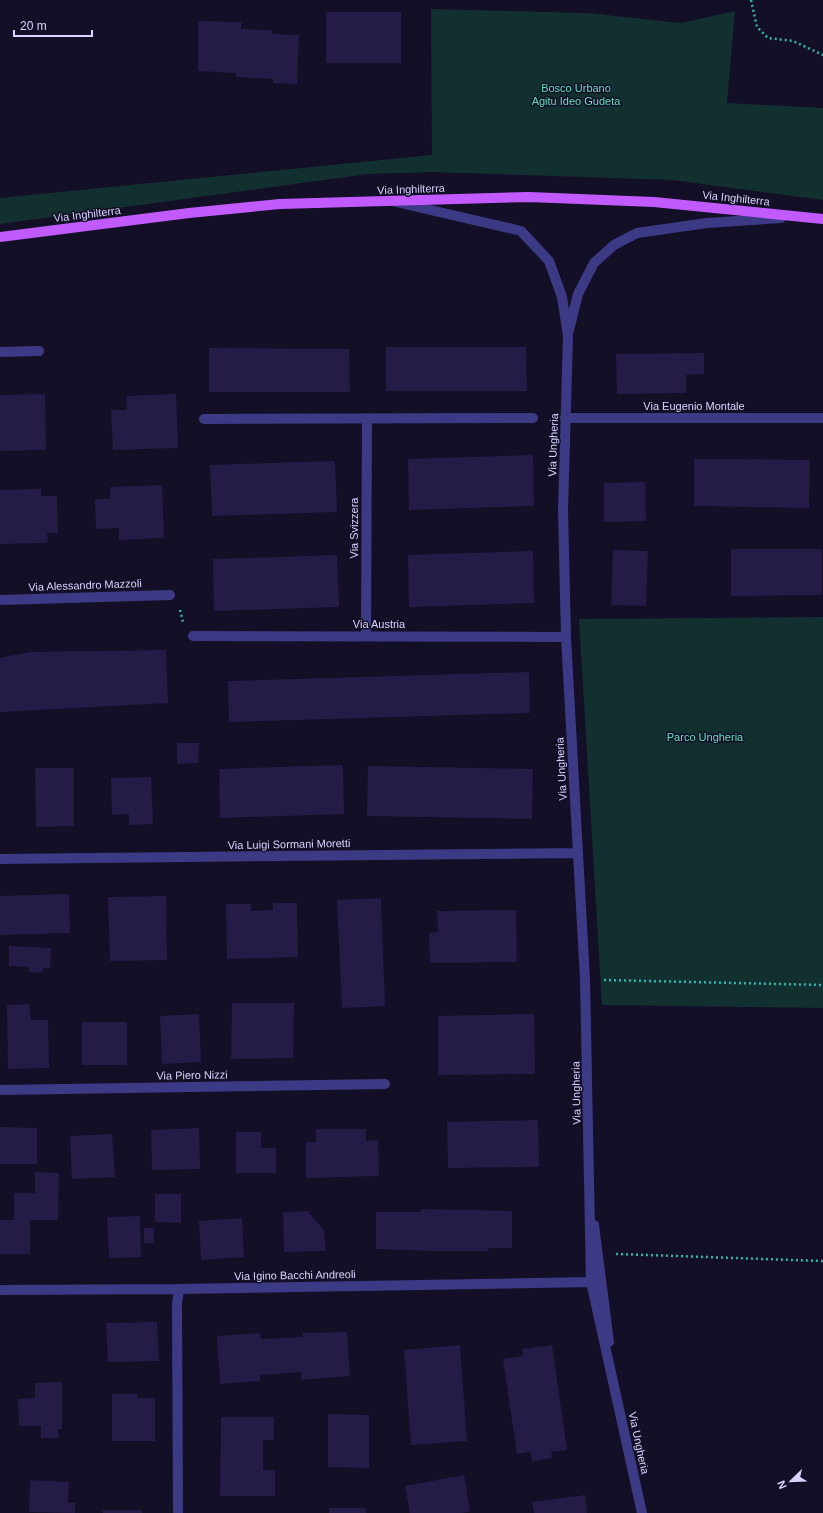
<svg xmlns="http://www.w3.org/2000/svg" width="823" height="1513" font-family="Helvetica,sans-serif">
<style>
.green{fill:#12302f}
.building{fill:#241b47}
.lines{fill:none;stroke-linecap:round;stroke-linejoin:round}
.path{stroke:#2fb8b0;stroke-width:2.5;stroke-dasharray:2 3;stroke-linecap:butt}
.street{stroke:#3d3a85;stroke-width:10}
.primary{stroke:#c25bff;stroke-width:10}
.labels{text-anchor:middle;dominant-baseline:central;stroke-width:3;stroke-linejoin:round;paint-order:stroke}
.park-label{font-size:11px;fill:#5fe0c0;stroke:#130f26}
.street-label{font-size:11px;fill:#d9d4ff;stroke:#130f26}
</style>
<rect width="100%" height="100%" fill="#130f26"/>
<!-- green -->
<path class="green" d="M431 9 587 13 681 23 735 11 727 103 823 108V200L672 180 432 172 368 174 0 224V198L432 155Z
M823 617V1008L602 1005 579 619Z"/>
<!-- building -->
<path class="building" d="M326 12H401V63H326Z
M198 21 241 22V29L272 30V34L299 35 297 84 273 83V79L236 77V73L198 71Z
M386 347H526L527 391H386Z
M209 348 349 349 350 392H209Z
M704 353V374L686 375V393L617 394 616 354Z
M45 394 46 450 0 451V395Z
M176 394 178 448 113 450 111 410H127L126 396Z
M533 455 534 506 409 510 408 459Z
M694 459 810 460 809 508 694 506Z
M335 461 337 512 212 516 210 465Z
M645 482 646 521 604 522V483Z
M162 485 164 538 119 540V528L96 529 95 499H110V487Z
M41 489V496H57L58 533H47L48 543 0 544V490Z
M731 549H822V595L731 596Z
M613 550 648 551 646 606 611 605Z
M533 551 534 603 409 607 408 555Z
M337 555 339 607 214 611 213 559Z
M166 650 168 703 0 712V658L30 652Z
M529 672 530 713 229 722 228 681Z
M177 743H199L198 763 177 764Z
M343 765 344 814 220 818 219 769Z
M368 766 533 769 532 819 367 816Z
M35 768H74V826L36 827Z
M151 777 153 824 129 825V814L112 815 111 778Z
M69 894 70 933 0 935V896Z
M166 896 167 960 110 961 108 897Z
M381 898 385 1006 342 1008 337 900Z
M273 903H297L298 957 227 959 226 904H251V911L273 910Z
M516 910 517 962 430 963 429 933 438 932 437 911Z
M9 946 51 948 50 968H43L42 973 29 972V967L9 966Z
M232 1003H294L293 1058 231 1059Z
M29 1004 31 1020H48L49 1068 8 1069 7 1005Z
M199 1014 201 1062 162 1064 160 1016Z
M534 1014 535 1074 438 1075V1016Z
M82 1022H127V1065H82Z
M538 1120 539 1167 448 1168 447 1122Z
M0 1127 37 1128V1164H0Z
M199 1128 200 1169 152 1170 151 1130Z
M316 1129H366V1141L378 1140 379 1176 306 1178V1142H316Z
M236 1132H261V1148H276V1173H236Z
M112 1134 115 1177 72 1179 70 1136Z
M35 1172 59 1173 58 1220H30V1254H0V1220H14V1193H35Z
M155 1194H181V1223L155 1222Z
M421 1209 512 1211V1248H489L488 1251H431L376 1249V1212H421Z
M308 1211 324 1231 326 1251 284 1252 283 1212Z
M140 1216 141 1257 109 1258 107 1217Z
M242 1218 244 1257 201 1260 199 1221Z
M144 1228H154V1243H144Z
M157 1322 159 1361 108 1362 106 1323Z
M347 1332 350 1376 301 1380V1372L260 1375V1381L220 1384 217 1336 260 1333 261 1339 303 1337V1333Z
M460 1345 467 1441 411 1445 404 1350Z
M552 1345 567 1450 551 1452 552 1458 532 1461 530 1452 517 1454 503 1359 523 1356 522 1349Z
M62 1382V1429H58L59 1438H41V1426H19L18 1399 35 1398V1383Z
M112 1394H137V1398H155V1441H112Z
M328 1414 369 1415V1468L328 1467Z
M221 1417H274V1440H263V1470H275V1496H220Z
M464 1475 470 1511 462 1513H410L405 1486Z
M30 1480 69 1482 68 1503H75V1513L29 1512Z
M585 1495 587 1513H534L532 1502Z
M329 1508H366V1513H329Z
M103 1510H142V1513H103Z"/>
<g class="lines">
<!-- path -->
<path class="path" d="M751 0 757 27 768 38 793 41 823 55
M180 610 183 622
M604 980 823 985
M616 1254 823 1261"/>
<!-- street -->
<path class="street" d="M396 202 521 231 549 261 562 297 568 336 563 510 566 637 585 979 591 1282 642 1513
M569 330 578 294 594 263 614 245 637 233 707 223 781 218
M0 352 39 351
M565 418H823
M204 419 533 418
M0 600 170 595
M193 636 566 637
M366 636 367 420
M0 859 577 853
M0 1090 385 1084
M594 1225 609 1342
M0 1290 179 1289 591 1282
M178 1513 177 1304 179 1289"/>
<!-- primary -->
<path class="primary" d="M0 237 189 213 280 204 529 197 654 202 823 219"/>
</g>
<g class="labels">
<!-- park labels -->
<g class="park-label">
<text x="576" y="88">Bosco Urbano<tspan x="576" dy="13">Agitu Ideo Gudeta</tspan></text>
<text x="705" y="737">Parco Ungheria</text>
</g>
<!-- street labels -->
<g class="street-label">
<text transform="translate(411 189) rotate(-2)">Via Inghilterra</text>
<text transform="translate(736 198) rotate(6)">Via Inghilterra</text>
<text transform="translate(87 214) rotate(-7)">Via Inghilterra</text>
<text x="694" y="406">Via Eugenio Montale</text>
<text transform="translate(553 445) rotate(-88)">Via Ungheria</text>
<text transform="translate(354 528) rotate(-90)">Via Svizzera</text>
<text transform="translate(85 585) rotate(-2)">Via Alessandro Mazzoli</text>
<text x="379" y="624">Via Austria</text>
<text transform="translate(561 769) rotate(-93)">Via Ungheria</text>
<text transform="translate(289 844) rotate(-1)">Via Luigi Sormani Moretti</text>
<text transform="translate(192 1075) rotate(-1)">Via Piero Nizzi</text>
<text transform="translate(576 1093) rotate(-91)">Via Ungheria</text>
<text transform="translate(295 1275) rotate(-1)">Via Igino Bacchi Andreoli</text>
<text transform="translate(639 1443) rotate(78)">Via Ungheria</text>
</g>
</g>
<!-- north arrow -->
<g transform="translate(791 1481) rotate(247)" stroke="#130f26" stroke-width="3" paint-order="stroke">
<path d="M0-3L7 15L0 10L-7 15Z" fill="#d9d4ff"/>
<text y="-6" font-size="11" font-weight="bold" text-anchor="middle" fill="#d9d4ff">N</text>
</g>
<!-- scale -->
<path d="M14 30v6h78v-6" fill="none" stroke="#d9d4ff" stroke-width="2"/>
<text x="20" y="30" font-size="12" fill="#d9d4ff" stroke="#130f26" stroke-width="3" paint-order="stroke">20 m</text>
</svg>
